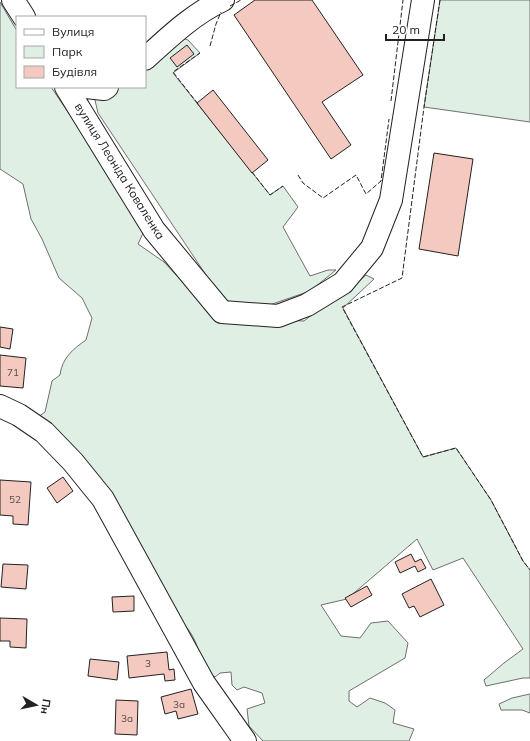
<svg xmlns="http://www.w3.org/2000/svg" width="530" height="741" font-family="Mulish,sans-serif">
<style>
.green{fill:#e0efe3;stroke:#6f6f6f}
.building{fill:#f3c9c0;stroke:#222}
.lines{fill:none;stroke-linecap:round;stroke-linejoin:round}
.minor-casing{stroke:#222;stroke-width:24}
.minor{stroke:#fff;stroke-width:22}
.fence{stroke:#222;stroke-width:1;stroke-dasharray:5 2;stroke-linecap:butt}
.labels{text-anchor:middle;dominant-baseline:central;stroke-width:3;stroke-linejoin:round;paint-order:stroke}
.number-label{font-size:10px;fill:#564c4a}
.street-label{font-size:12px;fill:#222;stroke:#fff}
</style>
<rect width="100%" height="100%" fill="#fff"/>
<!-- green -->
<path class="green" d="M440 0H530V122L424 107Z
M0 2 17 31V87H51L97 155 144 231 138 244 164 262 205 306 280 320 304 321C324 304 347 293 366 275L374 279 343 308 423 457 456 448 491 500 523 561 530 570V678H523L486 686 484 680 504 663 523 649 463 558 433 570 417 539 347 599 321 605 341 636 360 638 371 623 388 621 408 643 405 658 349 691V701L357 707 370 698 385 703 395 710 393 723 414 729 409 741H263L249 726 247 709 265 703 262 693 244 687 237 690 232 685 231 672 220 673 215 677C201 667 201 654 195 641 192 634 188 629 183 623L38 417 45 412 52 381 60 375C62 358 73 349 86 340L92 318 82 298 59 278 42 239 31 219 23 184 0 169Z
M171 34 188 40 200 53 173 73 270 195 283 186 298 207 283 227 310 276 328 270H336L310 291 258 309 235 305 220 296 98 113 94 96 107 87H145V59Z
M530 694V713L522 710H501L499 704 512 698Z"/>
<!-- building -->
<path class="building" d="M255 0H312L363 75 322 102 351 145 331 159 234 15Z
M187 45 194 54 177 67 170 58Z
M213 90 268 160 252 173 197 103Z
M434 153 473 159 458 256 419 249Z
M0 327 13 329 10 349 0 347Z
M0 355 26 358 23 388 0 386Z
M63 477 73 491 57 503 47 488Z
M0 480 31 482 28 525 13 524V516L0 515Z
M411 554 415 562 421 559 426 568 418 572 415 566 400 573 395 562Z
M3 564 28 565 26 589 1 587Z
M431 579 444 605 420 617 414 606 409 608 402 594Z
M367 586 372 595 351 607 345 598Z
M134 596V611L113 612 112 597Z
M0 618 27 619 26 648 10 647V641H0Z
M167 652 169 670 174 669 175 680 165 681 164 674 129 678 127 656Z
M90 659 119 662 117 680 88 676Z
M191 689 198 714 178 719 176 711 165 714 161 697Z
M116 700 138 701 137 735 115 734Z"/>
<g class="lines">
<defs>
<path id="minor" d="M13 0 24 17
M145 59C169 37 193 14 223 0
M66 87 154 230 222 312 278 316 307 305 343 283 372 248 391 200 423 0
M86 87 104 89 107 87
M0 406 19 415 44 432 73 462 103 499 204 683 245 741"/>
</defs>
<!-- minor casing -->
<use href="#minor" class="minor-casing"/>
<!-- minor -->
<use href="#minor" class="minor"/>
<!-- fence -->
<path class="fence" d="M440 0 424 107 402 278 342 307 423 457 456 448 491 500 523 561 530 570
M230 6 241 0
M210 46 216 24 221 12
M391 101 403 0
M198 104 173 72 200 53
M252 172 270 195 283 186
M298 175 303 183 323 198 356 175 366 194 381 181 389 119"/>
</g>
<g class="labels">
<!-- number labels -->
<g class="number-label">
<text x="13" y="372">71</text>
<text x="15" y="499">52</text>
<text x="148" y="663">3</text>
<text x="179" y="704">3а</text>
<text x="127" y="718">3а</text>
</g>
<!-- street labels -->
<g class="street-label">
<text transform="translate(120 171) rotate(58)">вулиця Леоніда Коваленка</text>
</g>
</g>
<!-- legend -->
<rect x="16" y="16" width="130" height="72" fill="#ffffff" stroke="#a7a7a7"/>
<rect x="24" y="29" width="20" height="6" fill="#ffffff" stroke="#a7a7a7"/>
<text x="52" y="36" font-size="12" fill="#222222">Вулиця</text>
<rect x="24" y="46" width="20" height="12" fill="#e0efe3" stroke="#a7a7a7"/>
<text x="52" y="56" font-size="12" fill="#222222">Парк</text>
<rect x="24" y="66" width="20" height="12" fill="#f3c9c0" stroke="#a7a7a7"/>
<text x="52" y="76" font-size="12" fill="#222222">Будівля</text>
<!-- north arrow -->
<g transform="translate(36 705) rotate(99)" stroke="#ffffff" stroke-width="3" paint-order="stroke">
<path d="M0-3L7 15L0 10L-7 15Z" fill="#222222"/>
<text y="-6" font-size="11" font-weight="bold" text-anchor="middle" fill="#222222">Пн</text>
</g>
<!-- scale -->
<path d="M386 34v6h58v-6" fill="none" stroke="#222222" stroke-width="2"/>
<text x="392" y="34" font-size="12" fill="#222222" stroke="#ffffff" stroke-width="3" paint-order="stroke">20 m</text>
</svg>
